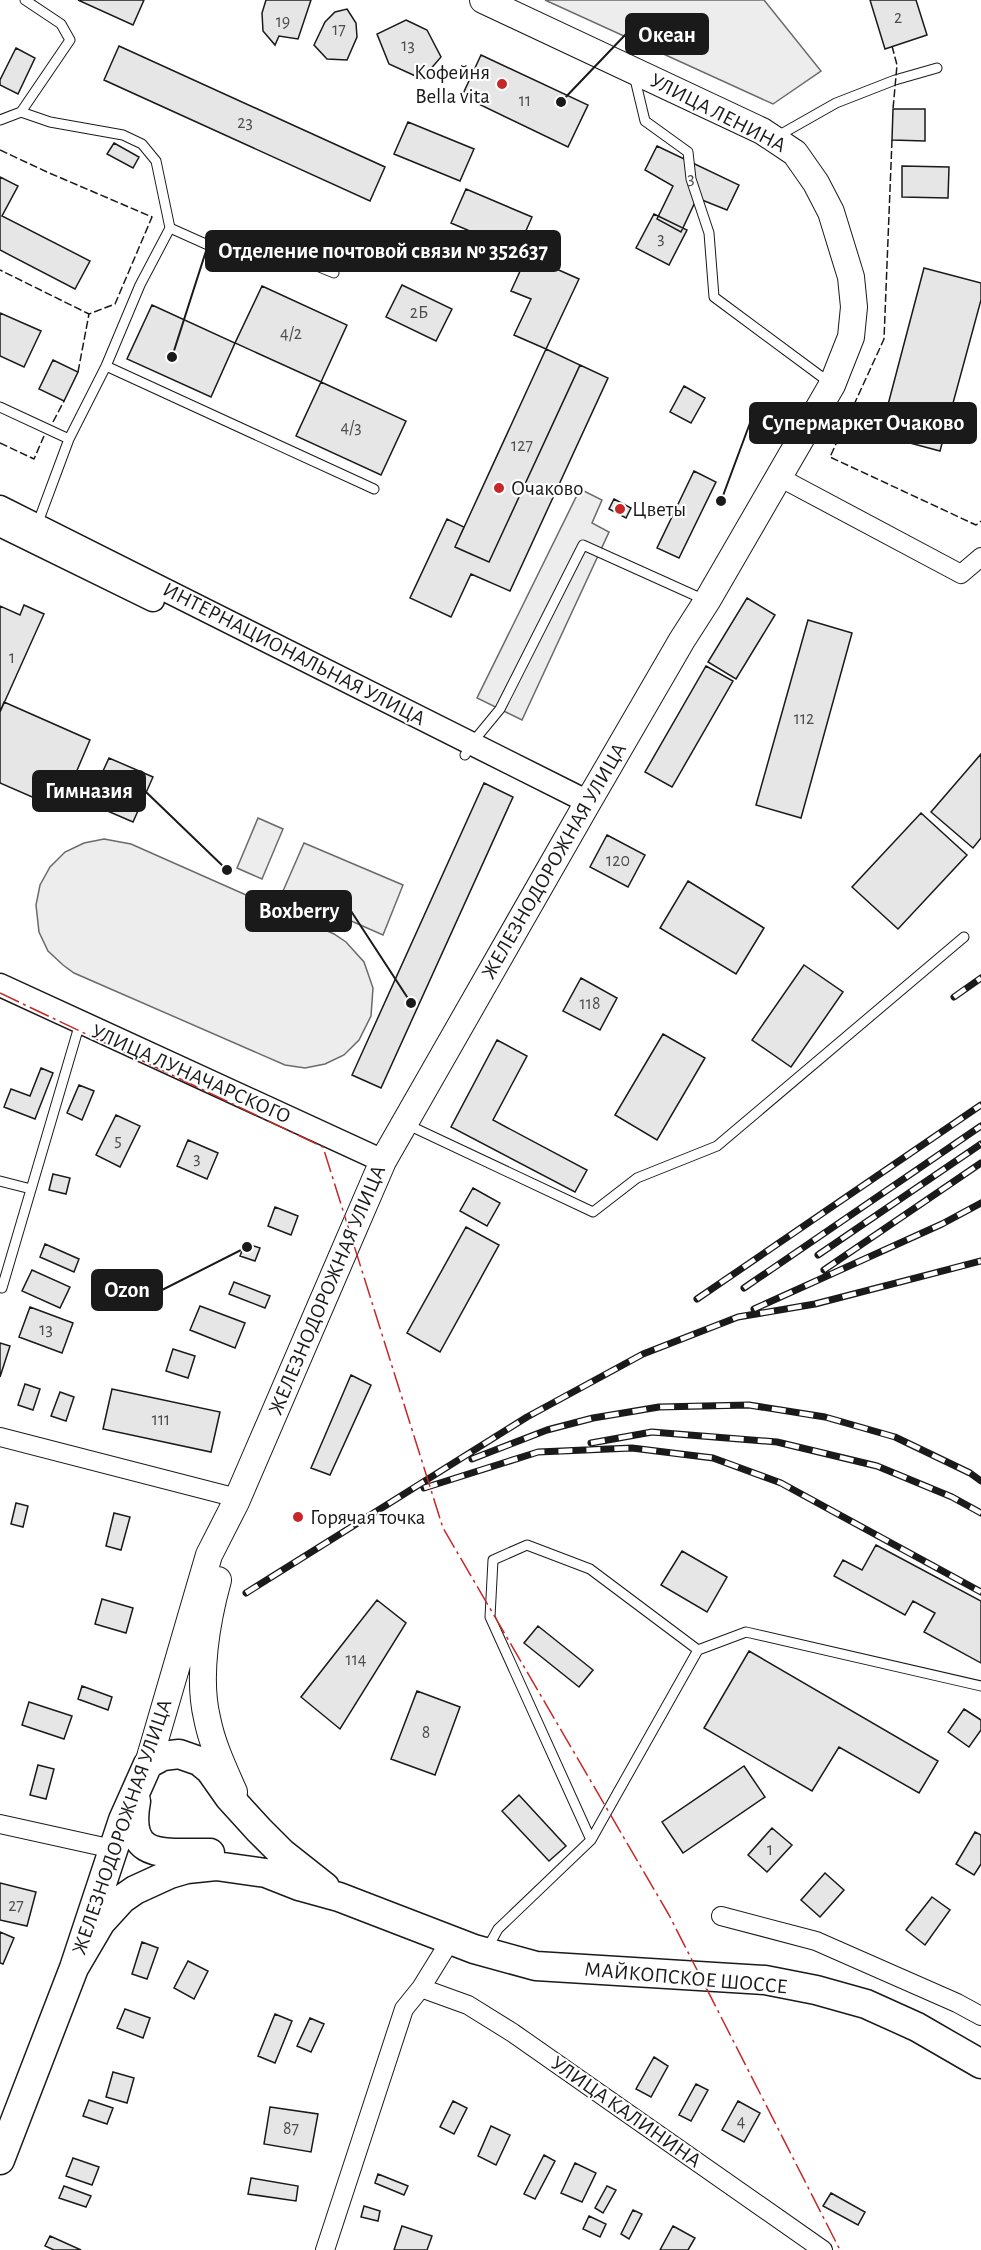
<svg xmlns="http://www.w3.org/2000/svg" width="981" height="2250" font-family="'Alegreya Sans',sans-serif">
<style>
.built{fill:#ededed;stroke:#6a6a6a;stroke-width:1.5}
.building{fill:#e6e6e6;stroke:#1a1a1a;stroke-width:1.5}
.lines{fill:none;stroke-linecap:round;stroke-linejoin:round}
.service-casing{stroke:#1a1a1a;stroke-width:11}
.minor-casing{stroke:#1a1a1a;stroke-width:20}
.tertiary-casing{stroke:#1a1a1a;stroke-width:25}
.secondary-casing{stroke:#1a1a1a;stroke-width:28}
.primary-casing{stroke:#1a1a1a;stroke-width:31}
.service{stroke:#fff;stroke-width:9}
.minor{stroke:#fff;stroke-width:18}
.tertiary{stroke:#fff;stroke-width:22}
.secondary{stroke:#fff;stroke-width:26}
.primary{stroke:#fff;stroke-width:28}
.rail-casing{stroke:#1a1a1a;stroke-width:7}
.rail{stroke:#fff;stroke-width:4.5;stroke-dasharray:14;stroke-linecap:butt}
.fence{stroke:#1a1a1a;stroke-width:1.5;stroke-dasharray:8 3;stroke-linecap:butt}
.power{stroke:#c62828;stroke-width:1.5;stroke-dasharray:21 4.5 3 4.5;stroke-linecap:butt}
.poi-dot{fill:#c62828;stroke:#fff;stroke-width:2}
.labels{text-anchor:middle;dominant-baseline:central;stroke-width:4.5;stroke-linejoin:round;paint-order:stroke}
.number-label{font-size:18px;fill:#4d4d4d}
.poi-label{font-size:21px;fill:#1a1a1a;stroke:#fff;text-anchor:start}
.street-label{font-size:21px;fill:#1a1a1a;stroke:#fff}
.leader{fill:none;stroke:#1a1a1a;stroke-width:2}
.callout-dot{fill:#1a1a1a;stroke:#fff;stroke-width:2}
.callout{fill:#1a1a1a;stroke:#1a1a1a;stroke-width:2}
.callout-label{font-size:22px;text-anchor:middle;font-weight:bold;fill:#fff}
</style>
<rect width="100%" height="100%" fill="#fff"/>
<!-- built -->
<path class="built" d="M545 0H764L821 71 773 104Z
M580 489 602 500 592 523 609 532 522 720 477 698Z
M258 818 283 829 262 879 237 868Z
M104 839 131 844 334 934 346 942 364 962 373 988 371 1016 359 1040 344 1055 325 1064 305 1068 285 1065 74 973 63 965 48 951 39 932 36 905 40 885 50 867 65 852 84 843Z
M304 843 403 885 383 935 283 891Z"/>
<!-- building -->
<path class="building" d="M78 0H144L133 25Z
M266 0H311L298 39 279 36 275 45 263 31 262 13Z
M870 0H916L927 35 885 49Z
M347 9 356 23 357 37 347 60 327 59 314 45 325 22 335 12Z
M406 20 427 30 441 57 422 79 389 64 377 34Z
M119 46 385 167 370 201 104 80Z
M16 48 35 58 18 94 0 85V80Z
M481 55 588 105 568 147 462 96Z
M893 109H925V141L892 140Z
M408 122 474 149 460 181 394 154Z
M114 143 139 157 133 168 107 154Z
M657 146 739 185 727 210 697 198 681 232 657 219 673 186 645 170Z
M902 166 949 167 948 198 902 197Z
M0 177 18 186 2 216 90 261 75 289 0 250Z
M466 189 532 217 517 251 451 223Z
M654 214 687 230 669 265 636 248Z
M527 256 579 279 546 349 514 335 531 299 511 291Z
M924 268 981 283V300L940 451 880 435Z
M402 285 452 309 436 341 386 317Z
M262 286 347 325 321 382 235 343Z
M152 305 235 343 211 397 127 359Z
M0 313 41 331 24 367 0 356Z
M546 349 580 365 489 562 455 547Z
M53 360 78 372 64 401 39 389Z
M580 365 608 378 510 591 471 574 451 617 410 598 447 519 464 527 455 547 489 562Z
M321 382 406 421 381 475 296 436Z
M684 386 705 398 691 423 670 412Z
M694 471 716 482 679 558 657 548Z
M614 499 631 508 626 518 609 509Z
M747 598 775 615 736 679 708 662Z
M24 605 44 614 0 712V606L20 615Z
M808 620 852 633 801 818 756 805Z
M706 666 733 681 672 787 645 772Z
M4 702 90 740 75 775 97 784 109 758 153 777 133 822 89 803 92 795 72 786 62 810 0 783V712Z
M981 754V838L973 848 931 812Z
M484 783 513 797 381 1088 352 1075Z
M921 813 967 855 898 929 852 887Z
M607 835 645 855 628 887 590 867Z
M688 881 764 928 736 974 660 928Z
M804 965 843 992 791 1067 752 1040Z
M581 978 617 998 600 1030 563 1011Z
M663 1034 705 1058 657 1140 615 1115Z
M497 1040 527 1056 493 1120 587 1170 575 1192 451 1127Z
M41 1068 53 1073 35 1119 4 1107 11 1089 30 1096Z
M79 1085 94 1091 82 1120 67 1113Z
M116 1115 140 1126 120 1167 96 1155Z
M188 1140 218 1153 207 1179 177 1166Z
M53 1174 70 1178 66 1194 49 1190Z
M473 1188 500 1203 487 1226 460 1211Z
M275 1207 298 1216 291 1235 268 1226Z
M466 1227 499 1245 440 1352 407 1333Z
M245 1243 260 1248 255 1261 240 1256Z
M45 1244 79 1259 74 1272 40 1257Z
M32 1270 70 1287 60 1308 22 1291Z
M234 1282 270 1296 265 1308 229 1294Z
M200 1306 245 1323 235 1348 190 1330Z
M30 1307 73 1323 62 1353 19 1337Z
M0 1343 10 1346 0 1377Z
M173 1349 195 1356 188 1378 166 1371Z
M351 1375 371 1385 330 1475 311 1468Z
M25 1384 40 1389 33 1410 18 1405Z
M112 1389 220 1412 211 1452 103 1429Z
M60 1392 74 1397 66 1421 51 1416Z
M16 1503 28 1506 23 1527 11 1524Z
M114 1513 130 1517 121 1550 106 1546Z
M876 1545 981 1601V1663L924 1632 935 1613 913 1601 905 1615 834 1576 843 1560 862 1570Z
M682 1551 727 1577 707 1612 661 1585Z
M102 1599 133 1608 126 1633 95 1624Z
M377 1600 406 1623 340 1729 301 1697Z
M538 1626 593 1670 579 1687 524 1643Z
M749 1651 938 1761 919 1793 839 1747 812 1791 704 1728Z
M82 1686 112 1697 108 1710 78 1699Z
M417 1691 460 1707 435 1775 391 1759Z
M29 1702 72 1716 64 1739 22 1725Z
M964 1709 981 1720V1730L969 1747 948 1732Z
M38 1765 54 1769 46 1799 30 1795Z
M744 1766 765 1797 683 1853 662 1822Z
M519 1795 566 1846 549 1861 502 1811Z
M772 1828 792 1845 767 1872 748 1855Z
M975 1832 981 1835V1864L974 1875 956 1864Z
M825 1873 844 1890 820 1917 801 1900Z
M0 1883 36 1892 27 1926 0 1920Z
M932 1897 950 1910 925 1945 906 1930Z
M0 1932 14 1938 3 1964 0 1963Z
M142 1942 158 1948 147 1979 132 1974Z
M188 1961 208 1971 194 1999 174 1988Z
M125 2009 150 2018 143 2038 117 2028Z
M275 2014 292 2021 275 2063 258 2056Z
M310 2018 324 2024 311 2052 297 2046Z
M654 2057 668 2066 651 2097 636 2089Z
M113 2072 134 2078 127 2103 106 2097Z
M696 2084 708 2090 691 2121 679 2115Z
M89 2100 113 2108 107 2124 83 2116Z
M453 2101 467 2108 454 2134 440 2127Z
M738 2101 760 2113 744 2142 722 2130Z
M270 2107 318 2114 311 2152 264 2144Z
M491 2126 510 2135 496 2165 478 2156Z
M544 2155 555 2161 535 2199 524 2194Z
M73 2158 99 2167 92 2185 66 2176Z
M575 2163 596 2173 582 2202 561 2193Z
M378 2174 408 2186 404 2195 375 2183Z
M251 2178 298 2186 296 2201 248 2194Z
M64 2186 91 2196 86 2207 59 2198Z
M607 2186 616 2190 603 2213 595 2208Z
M831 2193 865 2212 858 2225 823 2206Z
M364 2206 380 2211 378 2221 361 2217Z
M633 2210 642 2214 629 2239 621 2234Z
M589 2216 606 2224 600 2237 583 2229Z
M402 2226 432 2236 427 2250H394Z
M673 2226 695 2238 688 2250H660Z
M50 2236 81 2250H54L45 2246Z"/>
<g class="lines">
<defs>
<path id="service" d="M634 75 645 121 688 152 691 179 709 233 714 297 830 383
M21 112 50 122 123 135 142 144 156 161 170 228 246 262 312 264 334 273
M0 120 21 112 70 40 61 24 25 0
M776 137 836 103 895 80 937 68
M106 366 374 489
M0 407 69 439
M37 525 69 439 106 366 140 285 170 228
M465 755 472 743 500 709 583 545 705 600
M406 1124 593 1212 637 1178 717 1146 964 937
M0 1181 31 1189
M2 1288 80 1023
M591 1840 490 1617 493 1560 527 1545 590 1569 698 1650
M487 1949 498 1929 591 1840 698 1650 746 1632 981 1686"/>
<path id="minor" d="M779 477 961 574 981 557
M0 1437 237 1498
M0 1824 113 1849
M721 1916 816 1941 957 2003 981 2016
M421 1988 468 2005 513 2033 823 2250
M325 2250 404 2009 421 1988 450 1941"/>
<path id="tertiary" d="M0 507 588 802
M0 525 153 600
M0 985 383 1161"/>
<path id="secondary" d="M218 1580C207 1620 197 1676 207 1718 212 1744 223 1767 234 1792
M148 1764 209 1555 236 1502 383 1161 588 802 682 640 707 601 832 385 851 337 854 307 851 277 831 212 816 183 795 153 762 131 483 0"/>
<path id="primary" d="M136 1801C125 1862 165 1852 210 1853
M74 1968 101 1922 122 1899 135 1890 170 1874 187 1869 216 1866 266 1873 299 1886 339 1897 474 1949 536 1966 765 1980 816 1990 866 2004 917 2027 981 2064
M0 2160 74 1968 123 1820 148 1764 163 1756 179 1754 199 1761 210 1770 229 1797 259 1830 282 1853 325 1887"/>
</defs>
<!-- service casing -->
<use href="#service" class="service-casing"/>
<!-- minor casing -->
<use href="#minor" class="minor-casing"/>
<!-- tertiary casing -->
<use href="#tertiary" class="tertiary-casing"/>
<!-- secondary casing -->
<use href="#secondary" class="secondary-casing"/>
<!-- primary casing -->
<use href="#primary" class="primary-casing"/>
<!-- service -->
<use href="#service" class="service"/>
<!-- minor -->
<use href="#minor" class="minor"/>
<!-- tertiary -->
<use href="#tertiary" class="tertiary"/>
<!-- secondary -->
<use href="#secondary" class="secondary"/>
<!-- primary -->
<use href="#primary" class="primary"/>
<defs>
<path id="rail" d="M954 997 981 978
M818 1255 981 1144
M824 1270 981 1163
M744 1288 981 1126
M697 1299 981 1105
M754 1309 942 1224 981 1203
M591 1443 652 1432 777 1442 877 1466 952 1497 981 1513
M472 1459 547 1430 593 1418 659 1407 749 1405 825 1417 895 1437 970 1473 981 1481
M424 1488 538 1452 632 1448 713 1458 781 1483 981 1592
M246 1593 527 1417 643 1354 738 1317 815 1304 981 1261"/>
</defs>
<!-- rail casing -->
<use href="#rail" class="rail-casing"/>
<!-- rail -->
<use href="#rail" class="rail"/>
<!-- fence -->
<path class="fence" d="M892 46 897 65 893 109
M892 140 884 339 830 457 976 525 981 521
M0 150 47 172 152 217 115 304 89 314 0 270
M78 372 89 314
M53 422 64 401
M0 443 34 459 44 436"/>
<!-- power -->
<path class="power" d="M0 993 323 1147 443 1528 669 1915 840 2250"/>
</g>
<!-- markers -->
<g class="poi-dot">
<circle cx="502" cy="84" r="6"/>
<circle cx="499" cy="488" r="6"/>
<circle cx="620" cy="509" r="6"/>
<circle cx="298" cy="1517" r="6"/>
</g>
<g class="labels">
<!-- number labels -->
<g class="number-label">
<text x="898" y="18">2</text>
<text x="283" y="22">19</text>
<text x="339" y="30">17</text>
<text x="408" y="46">13</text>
<text x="525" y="101">11</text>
<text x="245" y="123">23</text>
<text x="691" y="179">3</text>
<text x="661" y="239">3</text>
<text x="419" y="313">2Б</text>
<text x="291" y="334">4/2</text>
<text x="351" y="428">4/3</text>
<text x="522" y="446">127</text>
<text x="12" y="658">1</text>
<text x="804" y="719">112</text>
<text x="618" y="861">120</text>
<text x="590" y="1004">118</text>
<text x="118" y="1141">5</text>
<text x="197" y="1159">3</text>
<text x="46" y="1330">13</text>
<text x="161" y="1420">111</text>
<text x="356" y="1660">114</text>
<text x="426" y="1733">8</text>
<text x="770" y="1850">1</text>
<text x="16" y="1906">27</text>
<text x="741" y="2122">4</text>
<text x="291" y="2129">87</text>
</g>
<!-- poi labels -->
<g class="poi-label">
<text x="490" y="72" text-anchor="end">Кофейня<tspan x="490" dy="24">Bella vita</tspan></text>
<text x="511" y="488">Очаково</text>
<text x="632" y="509">Цветы</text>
<text x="310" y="1517">Горячая точка</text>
</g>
<!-- street labels -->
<g class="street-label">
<text transform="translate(718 113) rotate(27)">УЛИЦА ЛЕНИНА</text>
<text transform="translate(294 654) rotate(27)">ИНТЕРНАЦИОНАЛЬНАЯ УЛИЦА</text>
<text transform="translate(554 861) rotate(-60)">ЖЕЛЕЗНОДОРОЖНАЯ УЛИЦА</text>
<text transform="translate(191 1074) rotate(24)">УЛИЦА ЛУНАЧАРСКОГО</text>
<text transform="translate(327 1290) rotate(-67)">ЖЕЛЕЗНОДОРОЖНАЯ УЛИЦА</text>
<text transform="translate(122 1827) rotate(-71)">ЖЕЛЕЗНОДОРОЖНАЯ УЛИЦА</text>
<text transform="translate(686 1978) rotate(5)">МАЙКОПСКОЕ ШОССЕ</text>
<text transform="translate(626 2112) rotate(35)">УЛИЦА КАЛИНИНА</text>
</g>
</g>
<!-- callouts -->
<path class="leader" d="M561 102L626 34M172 357L206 251M721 501L750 423M227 870L145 791M411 1003L351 911M247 1247L162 1290"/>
<g class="callout-dot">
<circle cx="561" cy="102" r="6"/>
<circle cx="172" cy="357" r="6"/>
<circle cx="721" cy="501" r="6"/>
<circle cx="227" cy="870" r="6"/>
<circle cx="411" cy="1003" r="6"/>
<circle cx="247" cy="1247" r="6"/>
</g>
<g class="callout">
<rect x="626" y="14" width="82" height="40" rx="6"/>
<rect x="206" y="231" width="354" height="40" rx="6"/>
<rect x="750" y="403" width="226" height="40" rx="6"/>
<rect x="33" y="771" width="112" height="40" rx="6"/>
<rect x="246" y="891" width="105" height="40" rx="6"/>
<rect x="92" y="1270" width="70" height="40" rx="6"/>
</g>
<g class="callout-label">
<text x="667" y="42">Океан</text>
<text x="383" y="258">Отделение почтовой связи № 352637</text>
<text x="863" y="430">Супермаркет Очаково</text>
<text x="89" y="798">Гимназия</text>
<text x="299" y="918">Boxberry</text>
<text x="127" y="1297">Ozon</text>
</g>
</svg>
